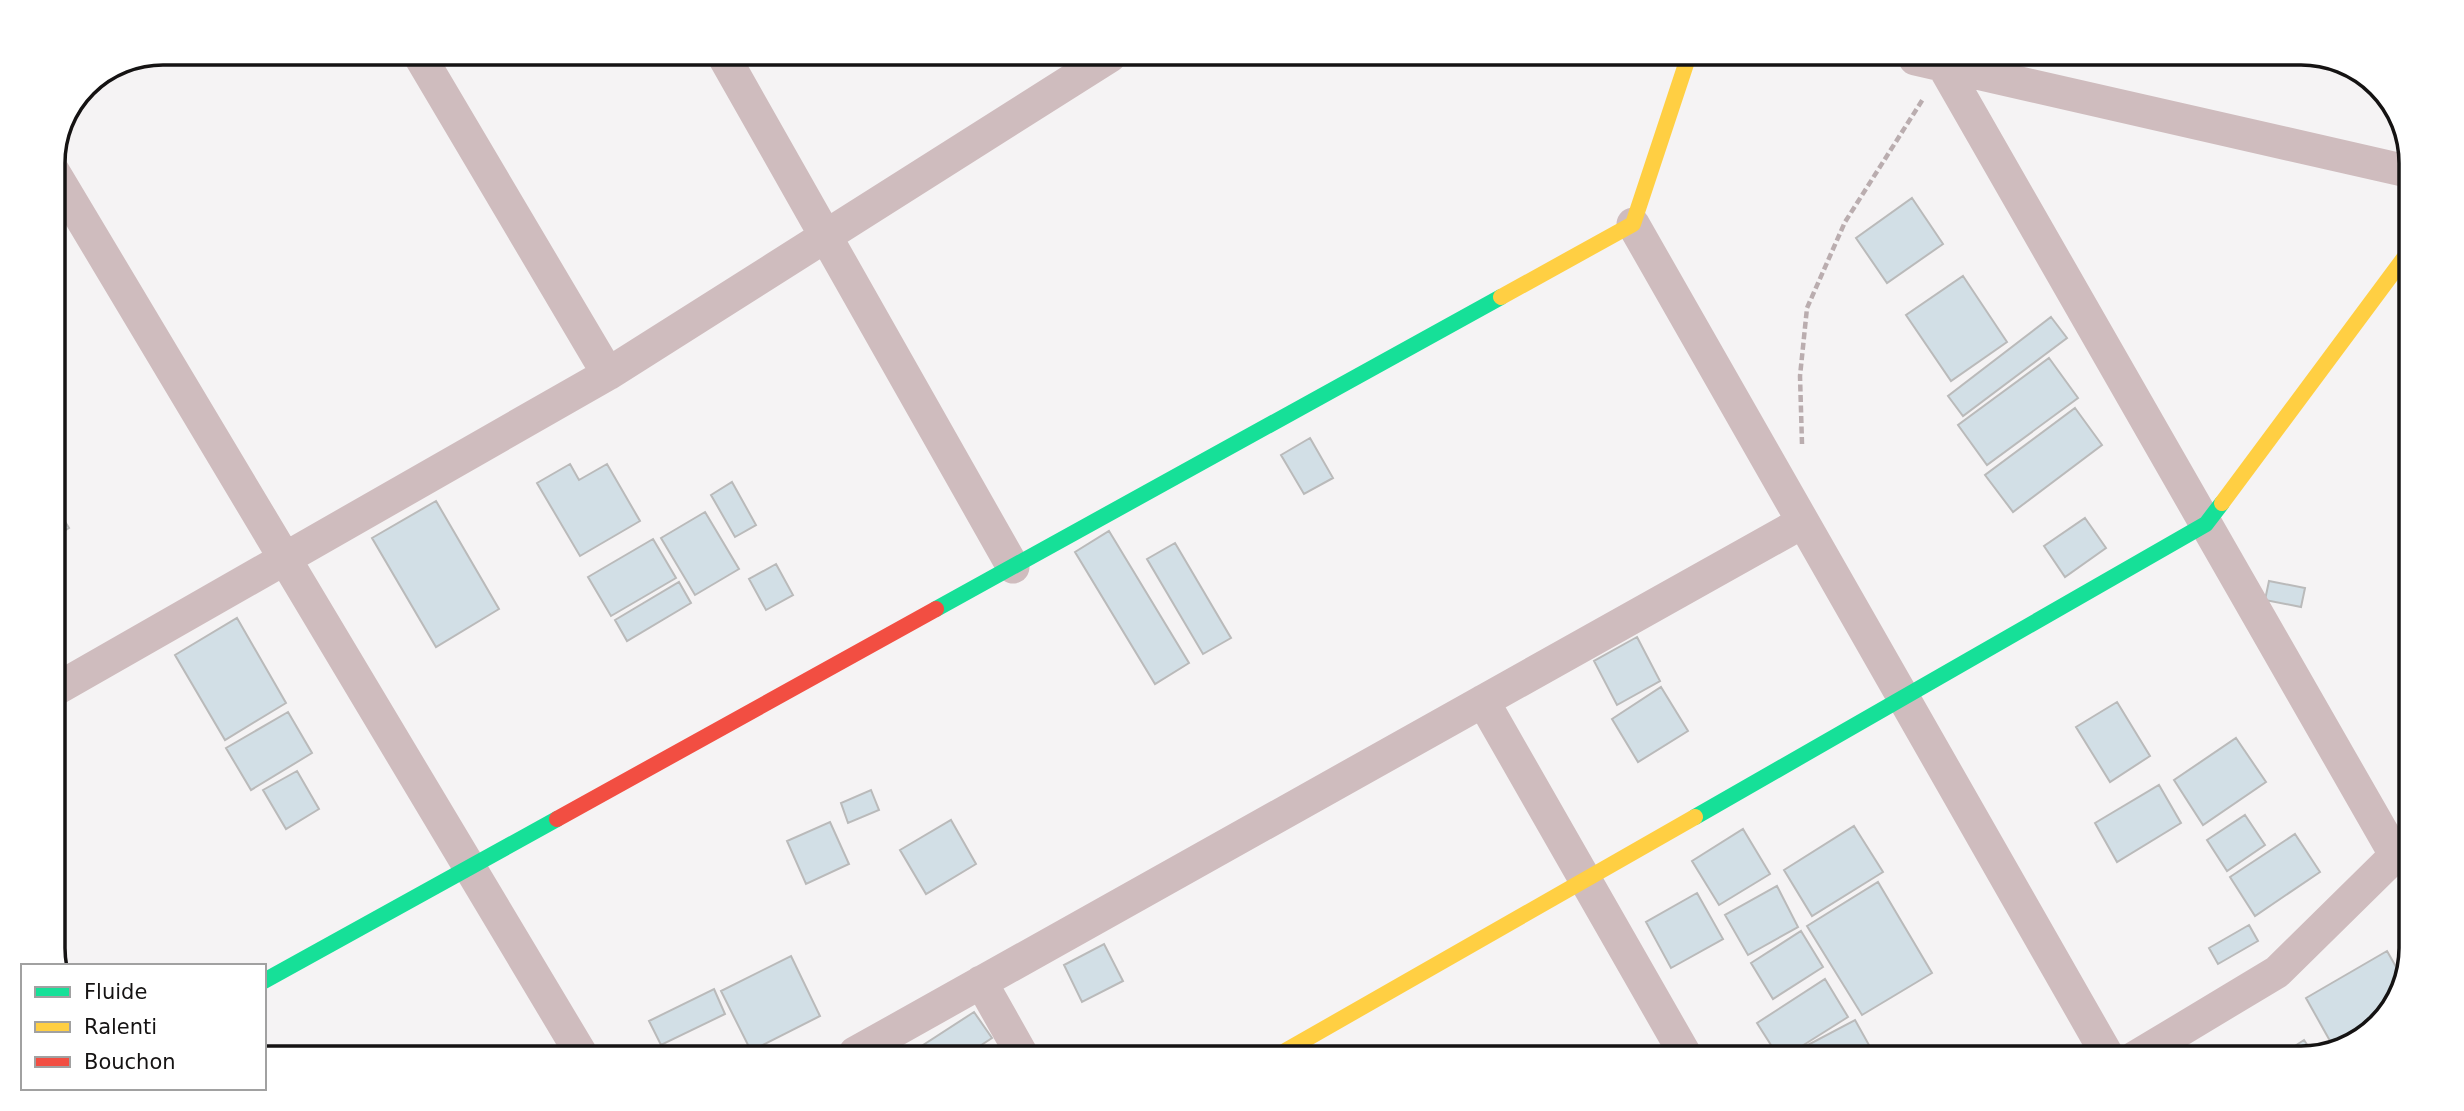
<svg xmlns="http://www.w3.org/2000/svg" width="2464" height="1111" font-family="'DejaVu Sans',sans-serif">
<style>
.building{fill:#d2dfe6;stroke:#bababa;stroke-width:2}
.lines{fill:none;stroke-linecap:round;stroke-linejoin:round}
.path{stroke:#baadaf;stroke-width:4.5;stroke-dasharray:7 3.5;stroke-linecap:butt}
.street{stroke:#cfbcbe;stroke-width:33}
.fast{stroke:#16e098;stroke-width:16}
.slow{stroke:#ffcf43;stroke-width:16}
.jam{stroke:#f24e42;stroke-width:16}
.rim{fill:none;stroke:#151313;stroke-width:3.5}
</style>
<rect width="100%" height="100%" fill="#f5f3f4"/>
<!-- building -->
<path class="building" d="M1912 198 1943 244 1887 283 1856 238Z
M1963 276 2007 342 1951 381 1906 315Z
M2051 317 2067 338 1963 416 1948 396Z
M2049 358 2078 398 1987 465 1958 425Z
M2075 408 2102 445 2013 512 1985 475Z
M1310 438 1333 478 1304 494 1281 455Z
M570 464 579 480 607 464 640 521 580 556 537 483Z
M732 482 756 525 735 537 711 495Z
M436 501 499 609 436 647 372 538Z
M53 503 69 528 53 538Z
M705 512 739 569 695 595 661 538Z
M2085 518 2106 548 2065 577 2044 546Z
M1109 531 1189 663 1155 684 1075 552Z
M653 539 676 578 611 616 588 577Z
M1175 543 1231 638 1203 654 1147 559Z
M776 564 793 595 766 610 749 579Z
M2269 581 2305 588 2301 607 2265 600Z
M679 582 691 603 627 641 615 620Z
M237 618 286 703 225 740 175 655Z
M1637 637 1660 681 1617 705 1594 661Z
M1661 687 1688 731 1638 762 1612 719Z
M2117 702 2150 756 2110 782 2076 727Z
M288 712 312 753 251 790 226 748Z
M2236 738 2266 782 2203 825 2174 780Z
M297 771 319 809 286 829 263 790Z
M2159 785 2181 823 2117 862 2095 823Z
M871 790 879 810 848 823 841 803Z
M2245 815 2265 845 2227 871 2207 840Z
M951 820 976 864 926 894 900 850Z
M830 822 849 864 806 884 787 841Z
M1854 826 1883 872 1812 916 1784 870Z
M1743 829 1770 874 1719 905 1692 861Z
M2295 834 2320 872 2255 916 2230 877Z
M1878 882 1932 973 1862 1015 1807 926Z
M1777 886 1798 927 1748 955 1725 915Z
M1697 893 1723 939 1671 968 1646 922Z
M2249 925 2258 941 2218 964 2209 948Z
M1801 931 1823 967 1773 999 1751 963Z
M1104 944 1123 981 1082 1002 1064 965Z
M2387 951 2403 979V991L2363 1040 2334 1048 2306 998Z
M791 956 820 1016 751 1051 721 991Z
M1825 979 1848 1017 1786 1056H1778L1757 1023Z
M714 989 725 1014 661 1045 649 1021Z
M974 1012 992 1038 969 1053H920L917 1049Z
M1855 1020 1869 1045 1847 1057 1787 1056Z
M2304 1040 2314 1055 2302 1058H2276Z"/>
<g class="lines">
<!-- path -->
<path class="path" d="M1802 444 1800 376 1807 308 1845 222 1923 99"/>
<!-- street -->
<path class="street" d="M418 53 608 374
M723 55 1013 567
M1915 59 2411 172
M1944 67 2396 856
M53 171 580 1052
M1633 224 2109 1058
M53 691 608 374 1110 56
M1483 701 1686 1056
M981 982 1021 1053
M855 1053 1803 522
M2134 1058 2277 972 2404 847"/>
<!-- fast -->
<path class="fast" d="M936 609 1501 297
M1695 817 2206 524 2222 503
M264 981 557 819"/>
<!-- slow -->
<path class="slow" d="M1501 297 1633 224 1688 58
M2222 503 2410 250
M1280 1054 1695 817"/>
<!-- jam -->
<path class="jam" d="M557 819 936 609"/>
</g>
<!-- crop -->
<path d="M0 0H2464V1111H0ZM163 65H2301A98 98 0 0 1 2399 163V948A98 98 0 0 1 2301 1046H163A98 98 0 0 1 65 948V163A98 98 0 0 1 163 65Z" fill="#fff" fill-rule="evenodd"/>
<path class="rim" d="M163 65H2301A98 98 0 0 1 2399 163V948A98 98 0 0 1 2301 1046H163A98 98 0 0 1 65 948V163A98 98 0 0 1 163 65Z"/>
<!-- legend -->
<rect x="21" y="964" width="245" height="126" fill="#ffffff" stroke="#a1a1a1" stroke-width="2"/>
<rect x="35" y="987" width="35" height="10" fill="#16e098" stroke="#a1a1a1" stroke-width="2"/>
<text x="84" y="999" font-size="21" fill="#151313">Fluide</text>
<rect x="35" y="1022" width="35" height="10" fill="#ffcf43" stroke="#a1a1a1" stroke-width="2"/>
<text x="84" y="1034" font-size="21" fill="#151313">Ralenti</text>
<rect x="35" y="1057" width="35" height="10" fill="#f24e42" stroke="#a1a1a1" stroke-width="2"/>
<text x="84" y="1069" font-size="21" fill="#151313">Bouchon</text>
</svg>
